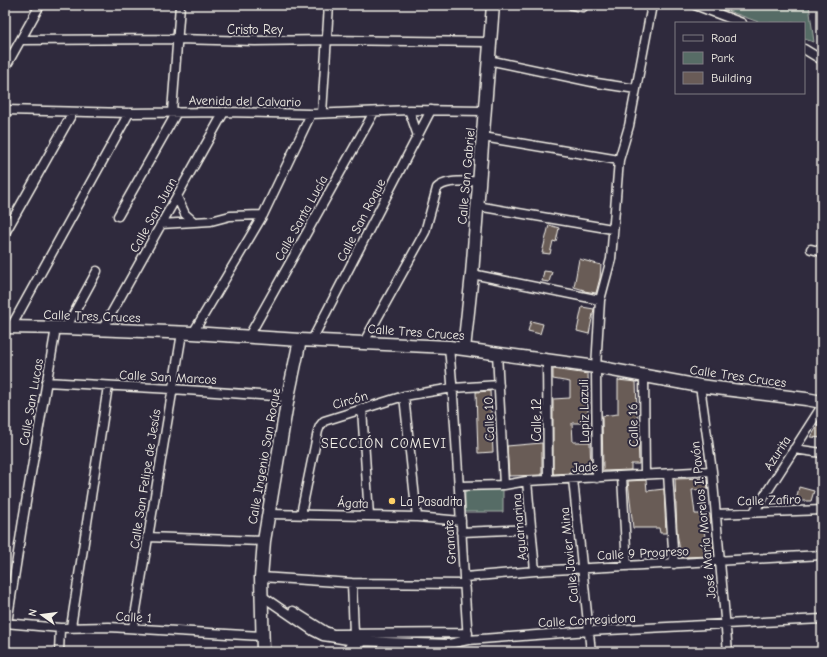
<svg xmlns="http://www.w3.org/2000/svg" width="827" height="657" font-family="'Comic Neue',sans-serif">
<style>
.green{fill:#576c66;stroke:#a6aea7}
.building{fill:#695b57;stroke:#f4f1e8}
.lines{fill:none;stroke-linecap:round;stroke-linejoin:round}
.street-casing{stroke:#f4f1e8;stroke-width:11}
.secondary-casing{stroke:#f4f1e8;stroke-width:15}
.street{stroke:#2f2a3d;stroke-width:8}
.secondary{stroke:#2f2a3d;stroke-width:12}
.poi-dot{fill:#ffd166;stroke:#2f2a3d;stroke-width:1.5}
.labels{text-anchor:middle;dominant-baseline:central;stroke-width:4;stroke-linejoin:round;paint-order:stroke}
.street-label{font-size:13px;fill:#f4f1e8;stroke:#2f2a3d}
.poi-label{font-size:13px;fill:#f4f1e8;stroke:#2f2a3d;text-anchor:start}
.neighbourhood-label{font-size:14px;letter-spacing:1px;fill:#f4f1e8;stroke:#2f2a3d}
</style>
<rect width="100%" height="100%" fill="#2f2a3d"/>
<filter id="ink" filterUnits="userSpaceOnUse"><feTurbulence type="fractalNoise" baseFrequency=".025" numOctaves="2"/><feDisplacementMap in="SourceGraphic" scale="8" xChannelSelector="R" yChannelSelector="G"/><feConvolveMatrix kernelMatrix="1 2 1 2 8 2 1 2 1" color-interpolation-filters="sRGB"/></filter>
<g filter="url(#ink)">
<!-- green -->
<path class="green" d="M712 5H809L814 42 804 39V23H761Z
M503 488V512H465V489Z"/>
<!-- building -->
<path class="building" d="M549 225 559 228 556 242 553 241 550 254 542 253Z
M579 259 601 265 600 278 596 293 584 291V290L574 287Z
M544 271 552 272 549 282 542 281Z
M582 307 594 309 589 334 577 331Z
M531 321 543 324 540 334 528 331Z
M553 369 588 374 589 404H588V423H572L573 442H590L591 472 553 474V399L570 398V382L553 379Z
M618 380 636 382 639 464H631V470L603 471 602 416 618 414Z
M490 391 493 452 478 453 476 392Z
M822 418V438L811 437Z
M542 443V475L509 476 507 446Z
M707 478 708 489 692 490 695 514H710L711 523H704L705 540H713L714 556 681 557 677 533 675 479Z
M646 480 647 491 664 489 666 533H660L659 528H633L628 481Z
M799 487 814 491 811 501H796Z"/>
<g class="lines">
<defs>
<path id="street" d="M572 5 583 7
M695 5 742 23
M21 40 177 39 255 41 327 40 490 42
M804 49 822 60
M488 60 597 83 636 89
M5 68 40 5
M5 110 129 113 224 112 311 114 409 110 485 111
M409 110 418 136
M172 112 180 5
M322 113 329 5
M483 137 619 160
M177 197 185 214 194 222 211 221 230 216 263 215
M477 206 612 229
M118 216 177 112
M161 224 194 222
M5 233 73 112
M811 249 822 252
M472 274 600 300
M11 327 129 113
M66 328 97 271
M102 330 224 112
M193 333 263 215 311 114
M249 336 374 112
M312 340 431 110
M364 342 425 232 437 188C446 179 466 182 479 181
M449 347C458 444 461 542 468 640
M497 353 504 485
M547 360 548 480
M644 375 645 475
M46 382 172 389 288 397
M700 386 712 471 728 652
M404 396 417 517
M362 409 369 516
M794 449 822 453
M668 474 674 564
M622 477 627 566
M597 478 596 367 600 300 611 259 619 160 629 126 652 5
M573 479 591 652
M527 481 535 571
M459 486 504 485 527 481 712 471
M754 512 822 406
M269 514 417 517 461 521
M301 514 318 431 320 426 324 421 404 396 453 388 499 385
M716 514 822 510
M461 532 532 529
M147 537 264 541
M261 577 352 583 465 584
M465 577 535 571 822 555
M352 583 354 634
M262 596 313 631 323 636 330 637 354 641 449 644 468 640 589 631 822 619
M293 611 325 631 333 634 468 633
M5 623 60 628 109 627 262 636
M7 623 24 514 56 328
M71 627 108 386
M133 628 182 333
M354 641 361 649V652
M59 652 60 628
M348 652V649L354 641"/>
<path id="secondary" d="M5 327 66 328 193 333 300 340 449 347 596 367 700 386 806 399 822 402
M464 349 472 274 493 5
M263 652 261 577 264 541 288 397 300 340"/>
</defs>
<!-- street casing -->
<use href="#street" class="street-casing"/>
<!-- secondary casing -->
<use href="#secondary" class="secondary-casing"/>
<!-- street -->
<use href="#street" class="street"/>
<!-- secondary -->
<use href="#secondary" class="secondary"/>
</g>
</g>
<!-- markers -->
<circle class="poi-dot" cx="392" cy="501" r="4"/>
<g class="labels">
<!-- street labels -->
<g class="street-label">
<text x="255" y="29">Cristo Rey</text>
<text transform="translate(245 101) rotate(1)">Avenida del Calvario</text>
<text transform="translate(466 176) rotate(-85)">Calle San Gabriel</text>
<text transform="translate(153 215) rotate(-61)">Calle San Juan</text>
<text transform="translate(301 218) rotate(-61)">Calle Santa Lucía</text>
<text transform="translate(361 220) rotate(-63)">Calle San Roque</text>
<text transform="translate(92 316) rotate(2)">Calle Tres Cruces</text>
<text transform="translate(416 332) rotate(4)">Calle Tres Cruces</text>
<text transform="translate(738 376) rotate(8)">Calle Tres Cruces</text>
<text transform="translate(168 377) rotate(3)">Calle San Marcos</text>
<text transform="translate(350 400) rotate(-16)">Circón</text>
<text transform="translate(31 402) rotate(-80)">Calle San Lucas</text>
<text transform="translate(584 411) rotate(-91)">Lapiz Lazuli</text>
<text transform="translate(489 419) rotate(-92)">Calle 10</text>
<text transform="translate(536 420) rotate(-90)">Calle 12</text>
<text transform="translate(633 425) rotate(-91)">Calle 16</text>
<text transform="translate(777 453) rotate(-57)">Azurita</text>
<text transform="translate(264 456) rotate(-80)">Calle Ingenio San Roque</text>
<text transform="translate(585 467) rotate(-3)">Jade</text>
<text transform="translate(145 479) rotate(-81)">Calle San Felipe de Jesús</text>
<text transform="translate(769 500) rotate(-2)">Calle Zafiro</text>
<text transform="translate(353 503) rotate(2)">Ágata</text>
<text transform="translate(703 520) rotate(-96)">José María Morelos I. Pavón</text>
<text transform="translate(519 527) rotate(-95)">Aguamarina</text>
<text transform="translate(450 542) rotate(-94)">Granate</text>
<text transform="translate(643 553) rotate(-3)">Calle 9 Progreso</text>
<text transform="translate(569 555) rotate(-96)">Calle Javier Mina</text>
<text transform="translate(134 617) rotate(3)">Calle 1</text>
<text transform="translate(587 620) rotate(-3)">Calle Corregidora</text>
</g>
<!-- poi labels -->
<g class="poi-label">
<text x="400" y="501">La Pasadita</text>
</g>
<!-- neighbourhood labels -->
<g class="neighbourhood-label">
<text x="384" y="443">SECCIÓN COMEVI</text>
</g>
</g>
<!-- margin -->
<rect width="827" height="657" fill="none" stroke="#2f2a3d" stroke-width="20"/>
<rect x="10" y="10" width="807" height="637" fill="none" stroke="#f4f1e8" stroke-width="1.5" filter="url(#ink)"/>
<!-- legend -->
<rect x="675" y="22" width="130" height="72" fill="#2f2a3d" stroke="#7e7a81"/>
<rect x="683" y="35" width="20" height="6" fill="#2f2a3d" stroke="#7e7a81"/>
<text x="711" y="42" font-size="12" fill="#f4f1e8">Road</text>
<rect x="683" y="52" width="20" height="12" fill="#576c66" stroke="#7e7a81"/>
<text x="711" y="62" font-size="12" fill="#f4f1e8">Park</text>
<rect x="683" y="72" width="20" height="12" fill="#695b57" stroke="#7e7a81"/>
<text x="711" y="82" font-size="12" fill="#f4f1e8">Building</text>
<!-- north arrow -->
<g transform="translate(42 615) rotate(284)" stroke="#2f2a3d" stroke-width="3" paint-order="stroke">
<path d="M0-3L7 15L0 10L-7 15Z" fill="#f4f1e8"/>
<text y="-6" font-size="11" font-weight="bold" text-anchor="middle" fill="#f4f1e8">N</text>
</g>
</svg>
